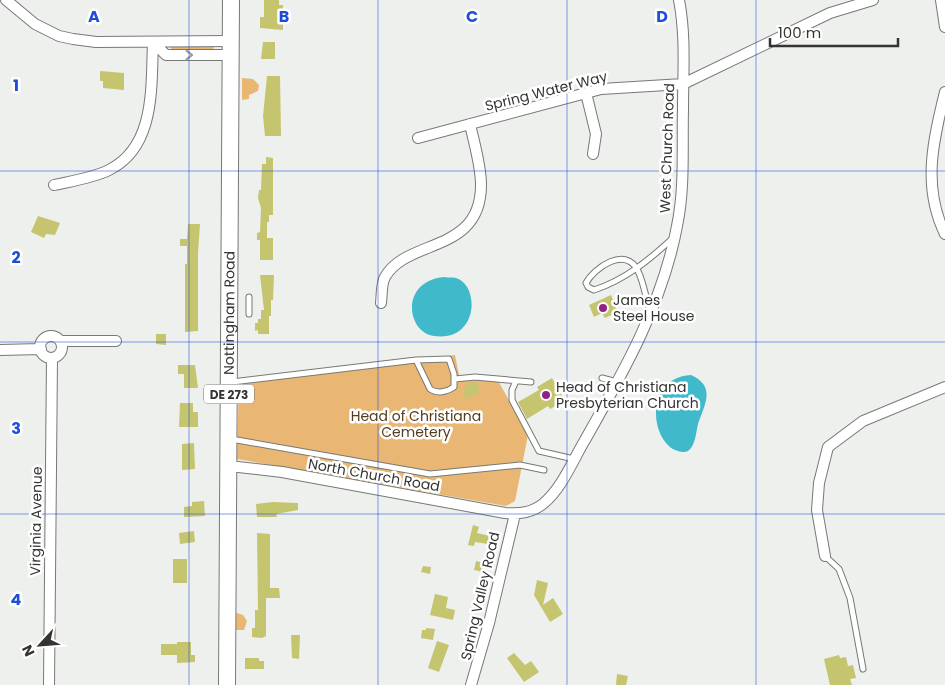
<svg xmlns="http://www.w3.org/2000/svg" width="945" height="685" font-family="Poppins,sans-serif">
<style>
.green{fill:#e9b773}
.water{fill:#40b9ca}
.building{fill:#c5c46f}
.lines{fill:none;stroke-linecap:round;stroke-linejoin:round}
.lane-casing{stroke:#767975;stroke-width:7}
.street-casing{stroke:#767975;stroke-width:12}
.primary-casing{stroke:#767975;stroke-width:18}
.lane{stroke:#fff;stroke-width:5}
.street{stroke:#fff;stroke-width:10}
.primary{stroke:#fff;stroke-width:16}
.oneway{stroke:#9a9a99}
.grid{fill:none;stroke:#1d4ed8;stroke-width:1;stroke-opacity:0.55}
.poi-dot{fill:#912284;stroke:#fff;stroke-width:2}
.labels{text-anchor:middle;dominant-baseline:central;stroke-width:5;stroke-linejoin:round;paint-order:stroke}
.shield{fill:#fff;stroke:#717270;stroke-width:1}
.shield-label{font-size:12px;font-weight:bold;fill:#343533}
.street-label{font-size:14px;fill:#343533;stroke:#fff}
.poi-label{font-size:14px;fill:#343533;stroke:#fff;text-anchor:start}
.park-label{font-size:14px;fill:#533d1f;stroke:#fff}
.grid-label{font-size:16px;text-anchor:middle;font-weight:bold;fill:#1d4ed8;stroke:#fff;stroke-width:5;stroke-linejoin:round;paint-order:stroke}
</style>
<rect width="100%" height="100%" fill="#edf0ed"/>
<!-- green -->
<path class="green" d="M170 46H214V48L212 50H172Z
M242 78 253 79 259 85 258 91 249 95V99L242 100Z
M455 355 459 375H495L528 435 515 501 506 506 237 459 239 380Z
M237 613 243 615 247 621 244 630H234V614Z"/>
<!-- water -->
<path class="water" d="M444 277C448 278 453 277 456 278 480 285 479 342 434 336 406 332 400 281 444 277Z
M691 375C717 387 704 405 698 424 696 432 695 452 684 452 651 452 640 378 691 375Z"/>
<!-- building -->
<path class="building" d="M264 0H279V5H283V30L260 28V17H264Z
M263 42H275V59H261Z
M100 71 124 73V90L103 88V81H100Z
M267 76H280L281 136H265L263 116Z
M266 157 273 158V215H269V222H267V238H273V260H260V240H257V233L260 232 261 208 258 198 259 190H261L262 164H266Z
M38 216 60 223 55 235 46 234 44 238 31 232Z
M188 224H200L198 253V331L185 332V264H187V246H180V239H187Z
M260 275H274L273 300H271V316H269V334H258V330L255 331V323H258V319H261V310H264Z
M611 295 618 312 605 318 602 313 594 317 589 305Z
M156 334H166V345L156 344Z
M178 365H195L198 388H184V374H178Z
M552 378 565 401 550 409 548 406 527 419 518 402 539 390 537 387Z
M475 381 480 392 466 399 463 392 466 390 464 386Z
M180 403H193V412H198V427H179Z
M194 443 195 469 182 470V444Z
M204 501 205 516 184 517V507L192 506V502Z
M273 502 298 503V510L276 514 277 517H257L256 504Z
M473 525 479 527 477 533 490 536 488 544 475 542 474 546 468 545Z
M194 531 195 542 180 544 179 533Z
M257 533 270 534V588H279L280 598H266V636L262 638 252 637V628H255V610H258Z
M173 559H187V583H173Z
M476 561 485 563 483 572 474 570Z
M423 566 431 567 430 574 421 572Z
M537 580 548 583 543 605 553 598 563 614 550 622 534 595Z
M435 594 448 597 446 608 455 610 453 620 430 615Z
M426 628 435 629 433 640 421 638 422 630H426Z
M291 635H300L299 659 292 658Z
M437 641 449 645 439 672 428 668Z
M177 642H191V655H195V662L177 663V655H161V644H177Z
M514 653 525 665 531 661 539 672 524 682 507 658Z
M839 655 840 658 846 657 848 666 853 665 856 678 850 679 852 685H830L824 659Z
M245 658H259V661H264V669H245Z
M617 674 628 676 626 685H616Z"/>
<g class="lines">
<defs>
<path id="lane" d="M650 312C646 299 644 283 638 271 626 245 594 268 586 283L588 287 594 290C625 280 649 260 673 238
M249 314V297
M602 378 617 382
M455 379 475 377 531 382
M516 381 512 390V400L539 451 574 459
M232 382 416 360 430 389C437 394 447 392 454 387V374L449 359 416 360
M231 439 430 474 520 465 544 470
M825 556 839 569 850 598 863 669"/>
<path id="street" d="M6 0 35 24 59 36 73 39 96 42 231 41
M941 0 945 27
M153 42 166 55H231
M945 92C933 141 922 187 945 234
M586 93 596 134 593 154
M418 138 601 89 683 84 830 13 873 0
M54 185C72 181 93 178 109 170 156 147 151 86 153 42
M381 303C382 295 381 284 385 277 407 238 481 254 481 185 481 165 474 143 470 124
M40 347a11 11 0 1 1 22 0a11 11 0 1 1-22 0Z
M61 341H116
M0 350 41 349
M229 466 282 472 505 513C520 514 532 513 544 503 562 488 573 460 585 440 623 373 663 303 677 226 685 188 682 148 683 109 683 73 686 36 679 0
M825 556 817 510 819 483 828 447 863 421 945 387
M49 685 52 358
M471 685 489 623 515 514"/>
<g id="primary">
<path id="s1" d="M227 685 231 0"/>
</g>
</defs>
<!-- lane casing -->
<use href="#lane" class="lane-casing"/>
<!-- street casing -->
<use href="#street" class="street-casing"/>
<!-- primary casing -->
<use href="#primary" class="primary-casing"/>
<!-- lane -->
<use href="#lane" class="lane"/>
<!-- street -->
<use href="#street" class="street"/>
<!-- primary -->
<use href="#primary" class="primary"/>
</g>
<!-- one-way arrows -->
<defs><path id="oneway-chevron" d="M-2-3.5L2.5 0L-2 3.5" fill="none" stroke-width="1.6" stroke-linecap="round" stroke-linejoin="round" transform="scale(1.25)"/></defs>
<use class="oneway" href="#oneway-chevron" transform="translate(189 55)"/>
<!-- grid -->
<path class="grid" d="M189 0V685M378 0V685M567 0V685M756 0V685M0 171H945M0 342H945M0 514H945"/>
<!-- markers -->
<g class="poi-dot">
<circle cx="603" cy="308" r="5"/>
<circle cx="546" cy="395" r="5"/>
</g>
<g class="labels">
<!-- shield labels -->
<rect class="shield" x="204" y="384.5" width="50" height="19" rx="4"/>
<g class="shield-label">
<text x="229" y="394">DE 273</text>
</g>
<!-- street labels -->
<g class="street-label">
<text transform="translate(546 91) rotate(-14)">Spring Water Way</text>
<text transform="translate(667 148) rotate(-88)">West Church Road</text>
<text stroke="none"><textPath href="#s1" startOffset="372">Nottingham Road</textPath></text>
<text transform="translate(374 475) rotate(10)">North Church Road</text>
<text transform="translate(36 521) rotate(-89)">Virginia Avenue</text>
<text transform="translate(480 596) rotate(-77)">Spring Valley Road</text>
</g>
<!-- poi labels -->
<g class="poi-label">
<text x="613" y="300">James<tspan x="613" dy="16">Steel House</tspan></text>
<text x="556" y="387">Head of Christiana<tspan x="556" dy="16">Presbyterian Church</tspan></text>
</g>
<!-- park labels -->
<g class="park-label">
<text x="416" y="416">Head of Christiana<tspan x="416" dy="16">Cemetery</tspan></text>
</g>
</g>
<g class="grid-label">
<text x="94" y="22">A</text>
<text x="284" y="22">B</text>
<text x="472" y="22">C</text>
<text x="662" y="22">D</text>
<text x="16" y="91">1</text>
<text x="16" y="263">2</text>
<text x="16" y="434">3</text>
<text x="16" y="605">4</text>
</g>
<!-- north arrow -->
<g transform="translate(40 645) rotate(244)" stroke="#ffffff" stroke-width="4" paint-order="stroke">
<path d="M0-4L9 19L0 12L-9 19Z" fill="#343533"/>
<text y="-8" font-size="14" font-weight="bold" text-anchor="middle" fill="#343533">N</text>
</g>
<!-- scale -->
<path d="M770 38v8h128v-8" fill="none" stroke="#343533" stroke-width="2.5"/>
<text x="778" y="38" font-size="15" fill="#343533" stroke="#ffffff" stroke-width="4" paint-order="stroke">100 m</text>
</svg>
